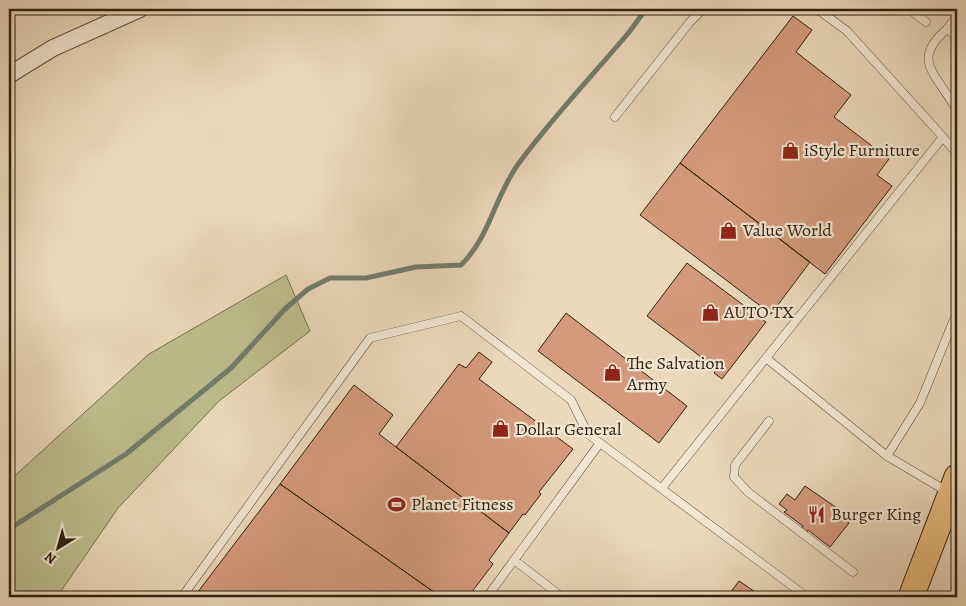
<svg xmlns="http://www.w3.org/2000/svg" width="966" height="606" font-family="Alegreya,serif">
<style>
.green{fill:#bdbe8d;stroke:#76704e}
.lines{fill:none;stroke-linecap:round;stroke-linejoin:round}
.stream{stroke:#707d6c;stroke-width:5}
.building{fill:#d49a7b;stroke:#30210f}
.service-casing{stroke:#5f4f3a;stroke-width:9}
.minor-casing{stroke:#5f4f3a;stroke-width:18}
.primary-casing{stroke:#30210f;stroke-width:27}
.service{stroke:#f3e6d3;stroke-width:8}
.minor{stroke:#f3e6d3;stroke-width:16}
.primary{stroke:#e6bc7e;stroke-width:25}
.labels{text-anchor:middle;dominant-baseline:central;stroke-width:4.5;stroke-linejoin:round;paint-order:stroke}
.poi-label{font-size:18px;fill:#30210f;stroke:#f3e6d3;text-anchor:start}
</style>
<rect width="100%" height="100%" fill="#ecd9bc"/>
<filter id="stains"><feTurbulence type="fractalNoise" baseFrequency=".004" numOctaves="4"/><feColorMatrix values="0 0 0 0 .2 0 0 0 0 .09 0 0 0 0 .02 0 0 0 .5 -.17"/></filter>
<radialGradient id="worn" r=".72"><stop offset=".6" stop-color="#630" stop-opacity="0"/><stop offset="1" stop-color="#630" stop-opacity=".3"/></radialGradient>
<!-- green -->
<path class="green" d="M286 275 310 331 219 401 118 508 57 597H9V481L149 354Z"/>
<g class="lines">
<!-- stream -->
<path class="stream" d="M9 529 126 454 231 368 285 309 308 289 330 278H366L416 267 461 265C490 237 495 195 519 163 553 117 594 74 630 31L646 9"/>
</g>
<!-- building -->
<path class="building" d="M793 16 812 30 796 52 851 95 834 117 889 159 877 175 892 186 825 274 680 163Z
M680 163 810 262 771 314 640 215Z
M687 263 766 322 722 379 714 373 717 369 647 316Z
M566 313 687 406 659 443 538 351Z
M479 352 492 362 479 379 573 449 539 492 541 494 525 515 523 514 509 533 396 447 459 364 466 368Z
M354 385 393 415 379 434 509 533 489 560 493 564 468 597H441L280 484Z
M280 484 380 554 441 597H194Z
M805 486 837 508 834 512 849 523 830 547 808 530 806 533 801 529 803 526 784 512 787 510 779 504 787 494 795 500Z
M739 581 745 585 762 597H727Z"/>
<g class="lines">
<defs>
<path id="service" d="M817 9 847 31 943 137
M909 9 926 22
M947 29 957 16
M957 37 947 29C912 59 934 72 953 104L957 107
M615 117 690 22 703 9
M766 358 943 137 957 154
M769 421 735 465 734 477 748 492 853 572
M887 456 920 403 957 312
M662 488 766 358 887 456 948 492
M514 560 562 597
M182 597 370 338 461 316 571 400 588 434 807 597
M487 597 600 443
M955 597 957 592"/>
<path id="minor" d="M9 75 53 48 140 9"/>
<path id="primary" d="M911 597 957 477"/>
</defs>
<!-- service casing -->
<use href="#service" class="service-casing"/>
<!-- minor casing -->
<use href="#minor" class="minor-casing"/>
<!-- primary casing -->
<use href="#primary" class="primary-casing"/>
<!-- service -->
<use href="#service" class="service"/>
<!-- minor -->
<use href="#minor" class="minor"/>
<!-- primary -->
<use href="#primary" class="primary"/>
</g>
<!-- icons -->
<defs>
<symbol id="shop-bare" viewBox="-9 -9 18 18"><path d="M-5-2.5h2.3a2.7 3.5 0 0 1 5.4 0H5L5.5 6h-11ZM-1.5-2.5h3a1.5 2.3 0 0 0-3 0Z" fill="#8f2418" stroke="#f3e6d3" stroke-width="2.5" paint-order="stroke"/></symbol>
<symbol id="stadium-bare" viewBox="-9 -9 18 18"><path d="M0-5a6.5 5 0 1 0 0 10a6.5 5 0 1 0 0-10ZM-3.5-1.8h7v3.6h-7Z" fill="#8f2418" stroke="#f3e6d3" stroke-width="2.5" paint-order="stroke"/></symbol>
<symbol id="restaurant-bare" viewBox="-9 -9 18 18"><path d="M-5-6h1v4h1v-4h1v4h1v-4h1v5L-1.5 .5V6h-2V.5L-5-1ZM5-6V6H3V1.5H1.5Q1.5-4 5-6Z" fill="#8f2418" stroke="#f3e6d3" stroke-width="2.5" paint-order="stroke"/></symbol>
</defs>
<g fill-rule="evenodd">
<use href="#shop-bare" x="778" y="138" width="25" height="25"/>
<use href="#shop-bare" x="716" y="218" width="25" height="25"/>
<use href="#shop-bare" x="698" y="300" width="25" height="25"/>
<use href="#shop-bare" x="600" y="360" width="25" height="25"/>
<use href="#shop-bare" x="488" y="416" width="25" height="25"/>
<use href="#stadium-bare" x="384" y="492" width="25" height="25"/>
<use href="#restaurant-bare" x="804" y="502" width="25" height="25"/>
</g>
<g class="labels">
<!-- poi labels -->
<g class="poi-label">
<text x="804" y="150">iStyle Furniture</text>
<text x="743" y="230">Value World</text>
<text x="724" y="312">AUTO TX</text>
<text x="627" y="363">The Salvation<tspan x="627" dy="21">Army</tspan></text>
<text x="515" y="429">Dollar General</text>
<text x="411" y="504">Planet Fitness</text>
<text x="831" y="514">Burger King</text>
</g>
</g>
<!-- margin -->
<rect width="966" height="606" fill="none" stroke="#ecd9bc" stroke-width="30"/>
<rect x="10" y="10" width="946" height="586" fill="none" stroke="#30210f" stroke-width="2.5"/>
<rect x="15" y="15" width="936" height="576" fill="none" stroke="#30210f"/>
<!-- north arrow -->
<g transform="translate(58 548) rotate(217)" stroke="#f3e6d3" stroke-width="4" paint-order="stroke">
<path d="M0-4L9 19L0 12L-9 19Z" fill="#30210f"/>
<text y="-8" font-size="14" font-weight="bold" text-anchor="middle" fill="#30210f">N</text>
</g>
<rect width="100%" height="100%" filter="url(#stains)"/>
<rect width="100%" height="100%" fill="url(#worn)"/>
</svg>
